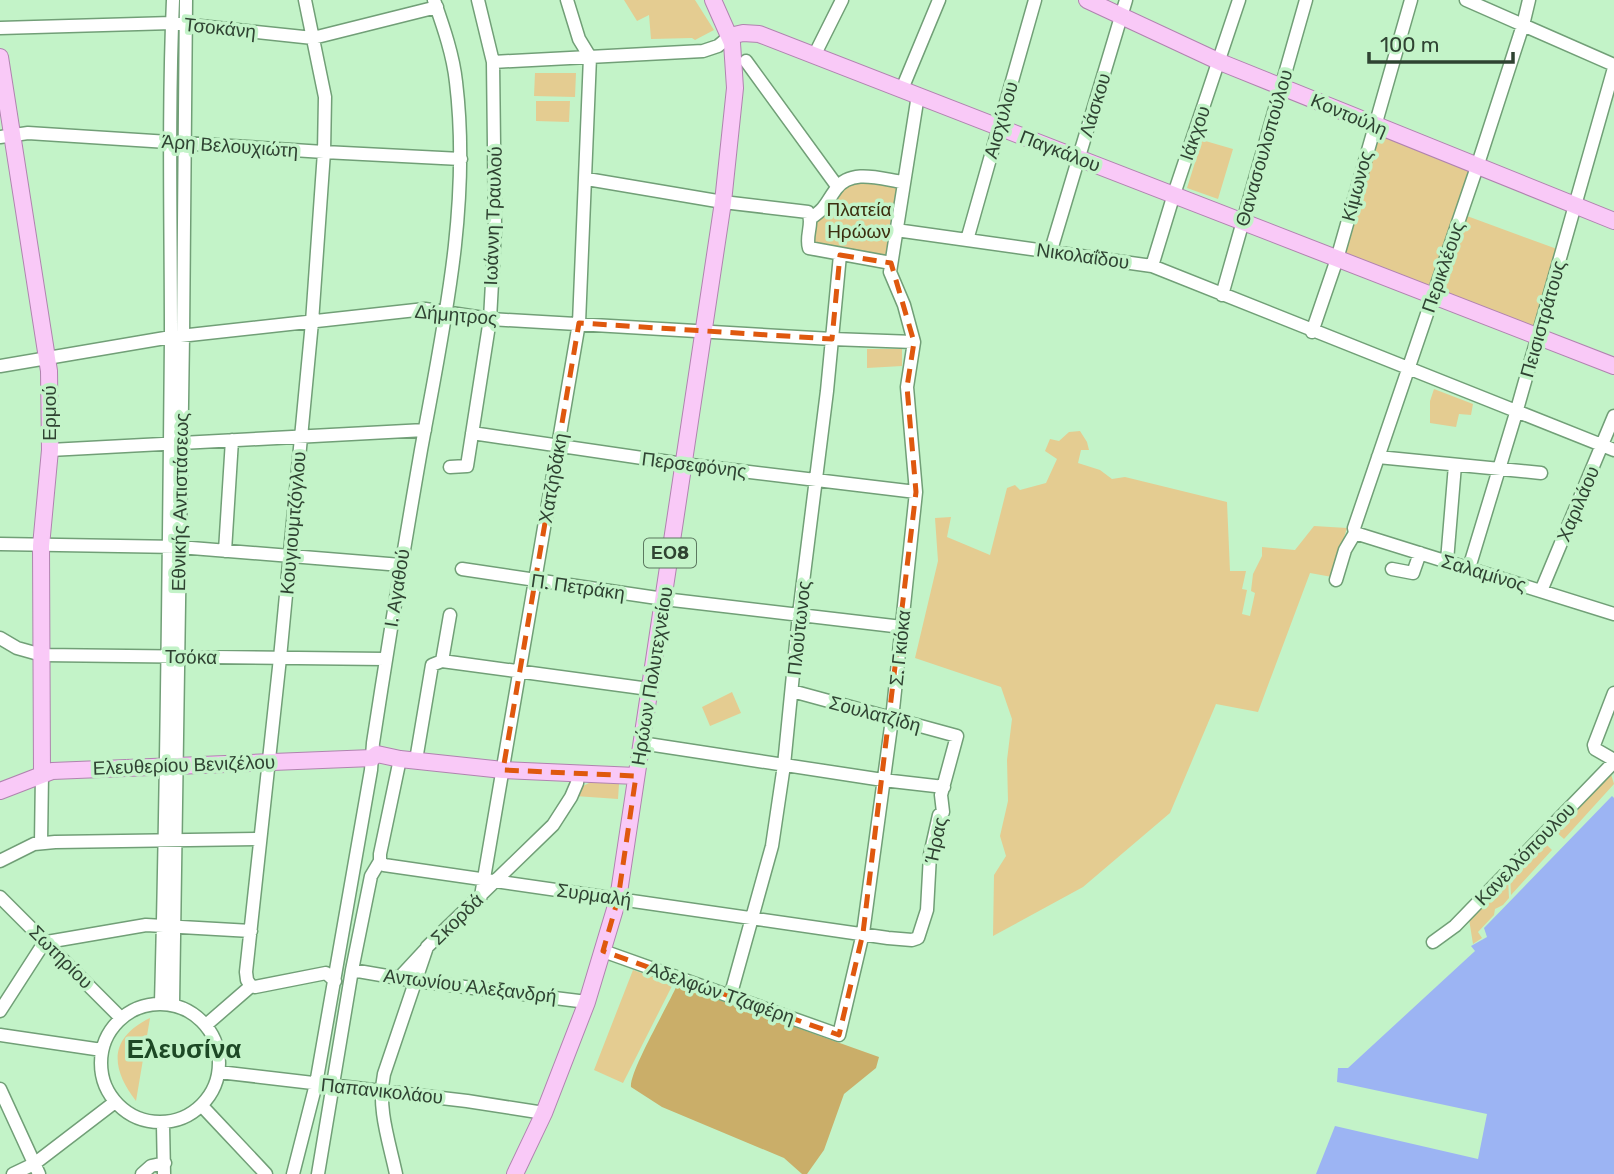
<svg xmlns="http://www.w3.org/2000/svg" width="1614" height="1174" font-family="Rubik,sans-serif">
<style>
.green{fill:#e4cc91}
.forest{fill:#caae69}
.water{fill:#9cb4f3}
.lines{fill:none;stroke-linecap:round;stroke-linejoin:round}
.minor-casing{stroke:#719f77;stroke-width:15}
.major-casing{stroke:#b083af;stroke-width:18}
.minor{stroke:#fff;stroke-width:12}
.major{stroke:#f9c9f7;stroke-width:16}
.marked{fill:none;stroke:#df580e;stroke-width:5;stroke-dasharray:14 9;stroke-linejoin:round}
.labels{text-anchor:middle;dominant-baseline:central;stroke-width:7;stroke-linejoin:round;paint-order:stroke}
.shield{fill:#c3f3c8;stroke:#5b785f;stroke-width:2}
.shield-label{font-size:18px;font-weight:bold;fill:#2f4332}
.street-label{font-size:19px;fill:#2f4332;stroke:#c3f3c8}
.park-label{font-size:19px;fill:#3b2e0f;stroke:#c3f3c8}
.district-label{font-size:26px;font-weight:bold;fill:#1d4825;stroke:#c3f3c8}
</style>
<rect width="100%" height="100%" fill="#c3f3c8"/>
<!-- green -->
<path class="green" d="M624 0H695L714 30 695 40 692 38 651 39 649 15 637 21Z
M535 73H576L575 97 534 96Z
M536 101H570L569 122 536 121Z
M1377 132 1472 170 1430 291 1342 255Z
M1202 140 1233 149 1218 199 1187 188Z
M858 178 898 186 886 260 812 246 817 217 840 188Z
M1467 216 1557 249 1535 331 1439 296Z
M867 349H902V366L867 368Z
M1434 389 1473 404 1471 415 1459 414 1456 427 1430 423V401Z
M1080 431 1087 442 1089 450H1081L1078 463 1100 470 1112 479 1125 477 1227 502 1230 571H1246L1242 589 1247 590 1242 614 1250 616 1255 593 1251 591 1253 574 1262 556V547L1295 550 1314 526 1347 528 1332 577 1310 573 1258 712 1216 704 1170 813 1083 887 993 936 994 875 1006 856 1000 836 1008 801 1007 760 1012 719 1001 687 915 658 938 561 935 518 951 517 947 537 990 555 1007 488 1015 485 1020 490 1046 483 1057 459 1045 451 1050 439 1059 441 1069 432Z
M732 692 741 713 710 726 702 707Z
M1610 771 1614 784 1564 839 1555 831 1561 825 1565 827 1570 822 1568 819Z
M591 782 619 784 618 799 575 796 581 787Z
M1543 841 1552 850 1511 895 1510 875Z
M1508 878 1509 898 1503 905 1495 909 1494 915 1478 932 1482 938 1473 944 1469 919Z
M633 970 673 984 623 1083 594 1070Z
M150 1018 136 1101C110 1067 109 1038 150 1018Z"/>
<!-- forest -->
<path class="forest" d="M677 985 879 1057 876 1068 844 1094 824 1150 807 1174H802L784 1158 662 1107 631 1087C629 1072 669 1004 677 985Z"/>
<!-- water -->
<path class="water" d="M1612 796 1614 798V1174H1316L1335 1126 1478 1159 1487 1114 1337 1082 1338 1068H1348L1475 951 1471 946 1487 937 1484 928Z"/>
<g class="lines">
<defs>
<path id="minor" d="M567 0 579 39 590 57
M1466 0 1614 65
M0 28 172 23 313 38 437 7
M814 56 842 0
M746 61 837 186
M493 62 703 51 718 46 730 36
M902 89 939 0
M0 137 28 133 324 152 461 159
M587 179 723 202 808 212C814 223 805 236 809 248L891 263
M811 218C827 207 825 204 836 189 851 168 881 179 903 182
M896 230 1152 266 1614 450
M967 240 1035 0
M1051 250 1126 0
M1152 266 1174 194 1239 0
M1222 295 1306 0
M1312 332 1337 259 1411 0
M0 366 171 337 425 309 490 319 832 339 914 342
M472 433 683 464 916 492
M50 450 425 430
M1378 457 1541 473
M450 467 467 466 490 319 495 229 493 62 478 0
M1355 533 1614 614
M0 544 179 547 401 565
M225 551 232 440
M1447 561 1455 465
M1469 568 1516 413 1614 68
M462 569 664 599 902 627
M1392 569 1413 573 1420 553
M1336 580 1345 550 1355 533 1354 528 1477 167 1523 25 1529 0
M1541 591 1614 416
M0 638 17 648 42 655 385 659
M442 661 649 689
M1614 693 1594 745 1595 749 1614 760
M641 743 883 780 944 787
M400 759 380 854V861L384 865 888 938 912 940 918 938 927 910 930 855 939 815 943 812 941 795 957 736 792 691
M416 760 432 665 442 661 450 615
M41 843 42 773
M0 861 34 844 55 842 260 839
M481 896 579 323 590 57
M0 897 121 1018
M1433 942 1455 926 1614 762
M603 951 839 1035 863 933 892 719 916 492 907 387 914 342 904 305 890 272 918 95
M352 970 416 981 587 1002
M399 978 425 950
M251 986 255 987 326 973 335 981
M730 997 772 846 784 765 799 614 827 391 840 255
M161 1003C167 782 169 560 171 338 171 225 168 113 173 0
M101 1063a59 59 0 1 1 118 0a59 59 0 1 1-118 0Z
M173 1004 183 336 186 0
M0 1011 40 949 47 942 146 925 251 931
M206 1025 251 986 247 980 246 972 280 658 312 322 324 152 325 97 305 0
M0 1035 102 1050
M219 1072 467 1101 544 1113
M0 1089 39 1174
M202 1106 266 1174
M163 1125 164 1174
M13 1174 34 1164 115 1102
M142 1174 151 1166 165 1163
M293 1174 316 1084 371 770 373 743C388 645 404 548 421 450 443 329 471 206 456 82 453 54 443 26 434 0
M318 1174 352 970 371 876 380 861
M396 1174C389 1141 377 1108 384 1074L427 947 553 825 571 797 577 783 578 774"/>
<path id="major" d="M1087 0 1220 62 1614 221
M730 36 743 33 759 34 1614 366
M0 57 49 371 50 450 41 546 42 773
M0 791 52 771 372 758 377 754 400 759 503 770 636 776
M515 1174 544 1113 587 1002 618 899 723 202 735 88 732 43 713 0"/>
</defs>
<!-- minor casing -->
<use href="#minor" class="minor-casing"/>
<!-- major casing -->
<use href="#major" class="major-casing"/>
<!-- minor -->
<use href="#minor" class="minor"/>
<!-- major -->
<use href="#major" class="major"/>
</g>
<!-- marked area -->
<path class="marked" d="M840 255 891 263 914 342 907 387 916 492 863 933 839 1035 603 951 618 899 636 776 503 770 579 323 832 339Z"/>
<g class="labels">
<!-- shield labels -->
<rect class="shield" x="644" y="538.5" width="52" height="29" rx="5"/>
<g class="shield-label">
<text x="670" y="553">ΕΟ8</text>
</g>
<!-- street labels -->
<g class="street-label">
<text transform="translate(220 28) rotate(6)">Τσοκάνη</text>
<text transform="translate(1095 105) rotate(-73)">Λάσκου</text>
<text transform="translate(1349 115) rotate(23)">Κοντούλη</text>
<text transform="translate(1001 120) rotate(-74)">Αισχύλου</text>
<text transform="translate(1195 133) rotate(-71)">Ιάκχου</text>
<text transform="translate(230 146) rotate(4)">Άρη Βελουχιώτη</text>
<text transform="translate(1264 148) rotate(-74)">Θανασουλοπούλου</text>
<text transform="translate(1060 151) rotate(21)">Παγκάλου</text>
<text transform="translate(1357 186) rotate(-75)">Κίμωνος</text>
<text transform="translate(493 216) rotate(-88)">Ιωάννη Τραυλού</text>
<text transform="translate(1083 256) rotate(8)">Νικολαΐδου</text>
<text transform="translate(1443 267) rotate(-71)">Περικλέους</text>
<text transform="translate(456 315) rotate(5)">Δήμητρος</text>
<text transform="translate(1543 319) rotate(-74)">Πεισιστράτους</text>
<text transform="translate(49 413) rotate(-90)">Ερμού</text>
<text transform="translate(694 465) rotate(7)">Περσεφόνης</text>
<text transform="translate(553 478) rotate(-80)">Χατζηδάκη</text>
<text transform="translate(180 502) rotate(-89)">Εθνικής Αντιστάσεως</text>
<text transform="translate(1578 504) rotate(-67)">Χαριλάου</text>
<text transform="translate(293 523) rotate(-85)">Κουγιουμτζόγλου</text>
<text transform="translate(1484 573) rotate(17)">Σαλαμίνος</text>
<text transform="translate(578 587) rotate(8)">Π. Πετράκη</text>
<text transform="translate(397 588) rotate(-81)">Ι. Αγαθού</text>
<text transform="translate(799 628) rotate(-84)">Πλούτωνος</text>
<text transform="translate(900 648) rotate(-84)">Σ. Γκιόκα</text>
<text transform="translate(191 657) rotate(1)">Τσόκα</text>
<text transform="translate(652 676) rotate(-81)">Ηρώων Πολυτεχνείου</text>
<text transform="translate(875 714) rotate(15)">Σουλατζίδη</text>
<text transform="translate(184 765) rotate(-2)">Ελευθερίου Βενιζέλου</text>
<text transform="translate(936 840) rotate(-78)">Ήρας</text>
<text transform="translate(1525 854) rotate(-46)">Κανελλόπουλου</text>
<text transform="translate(594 895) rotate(8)">Συρμαλή</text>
<text transform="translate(457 919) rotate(-44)">Σκορδά</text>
<text transform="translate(61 957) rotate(45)">Σωτηρίου</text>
<text transform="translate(470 986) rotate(7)">Αντωνίου Αλεξανδρή</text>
<text transform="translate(721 993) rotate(19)">Αδελφών Τζαφέρη</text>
<text transform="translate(382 1091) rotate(6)">Παπανικολάου</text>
</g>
<!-- park labels -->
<g class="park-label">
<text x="859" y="209">Πλατεία<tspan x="859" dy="22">Ηρώων</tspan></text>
</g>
<!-- district labels -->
<g class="district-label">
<text x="184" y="1049">Ελευσίνα</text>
</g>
</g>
<!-- scale -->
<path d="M1369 52v10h144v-10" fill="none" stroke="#2f4332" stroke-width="3.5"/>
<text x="1380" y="52" font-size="21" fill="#2f4332" stroke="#c3f3c8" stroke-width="5" paint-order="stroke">100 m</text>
</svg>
